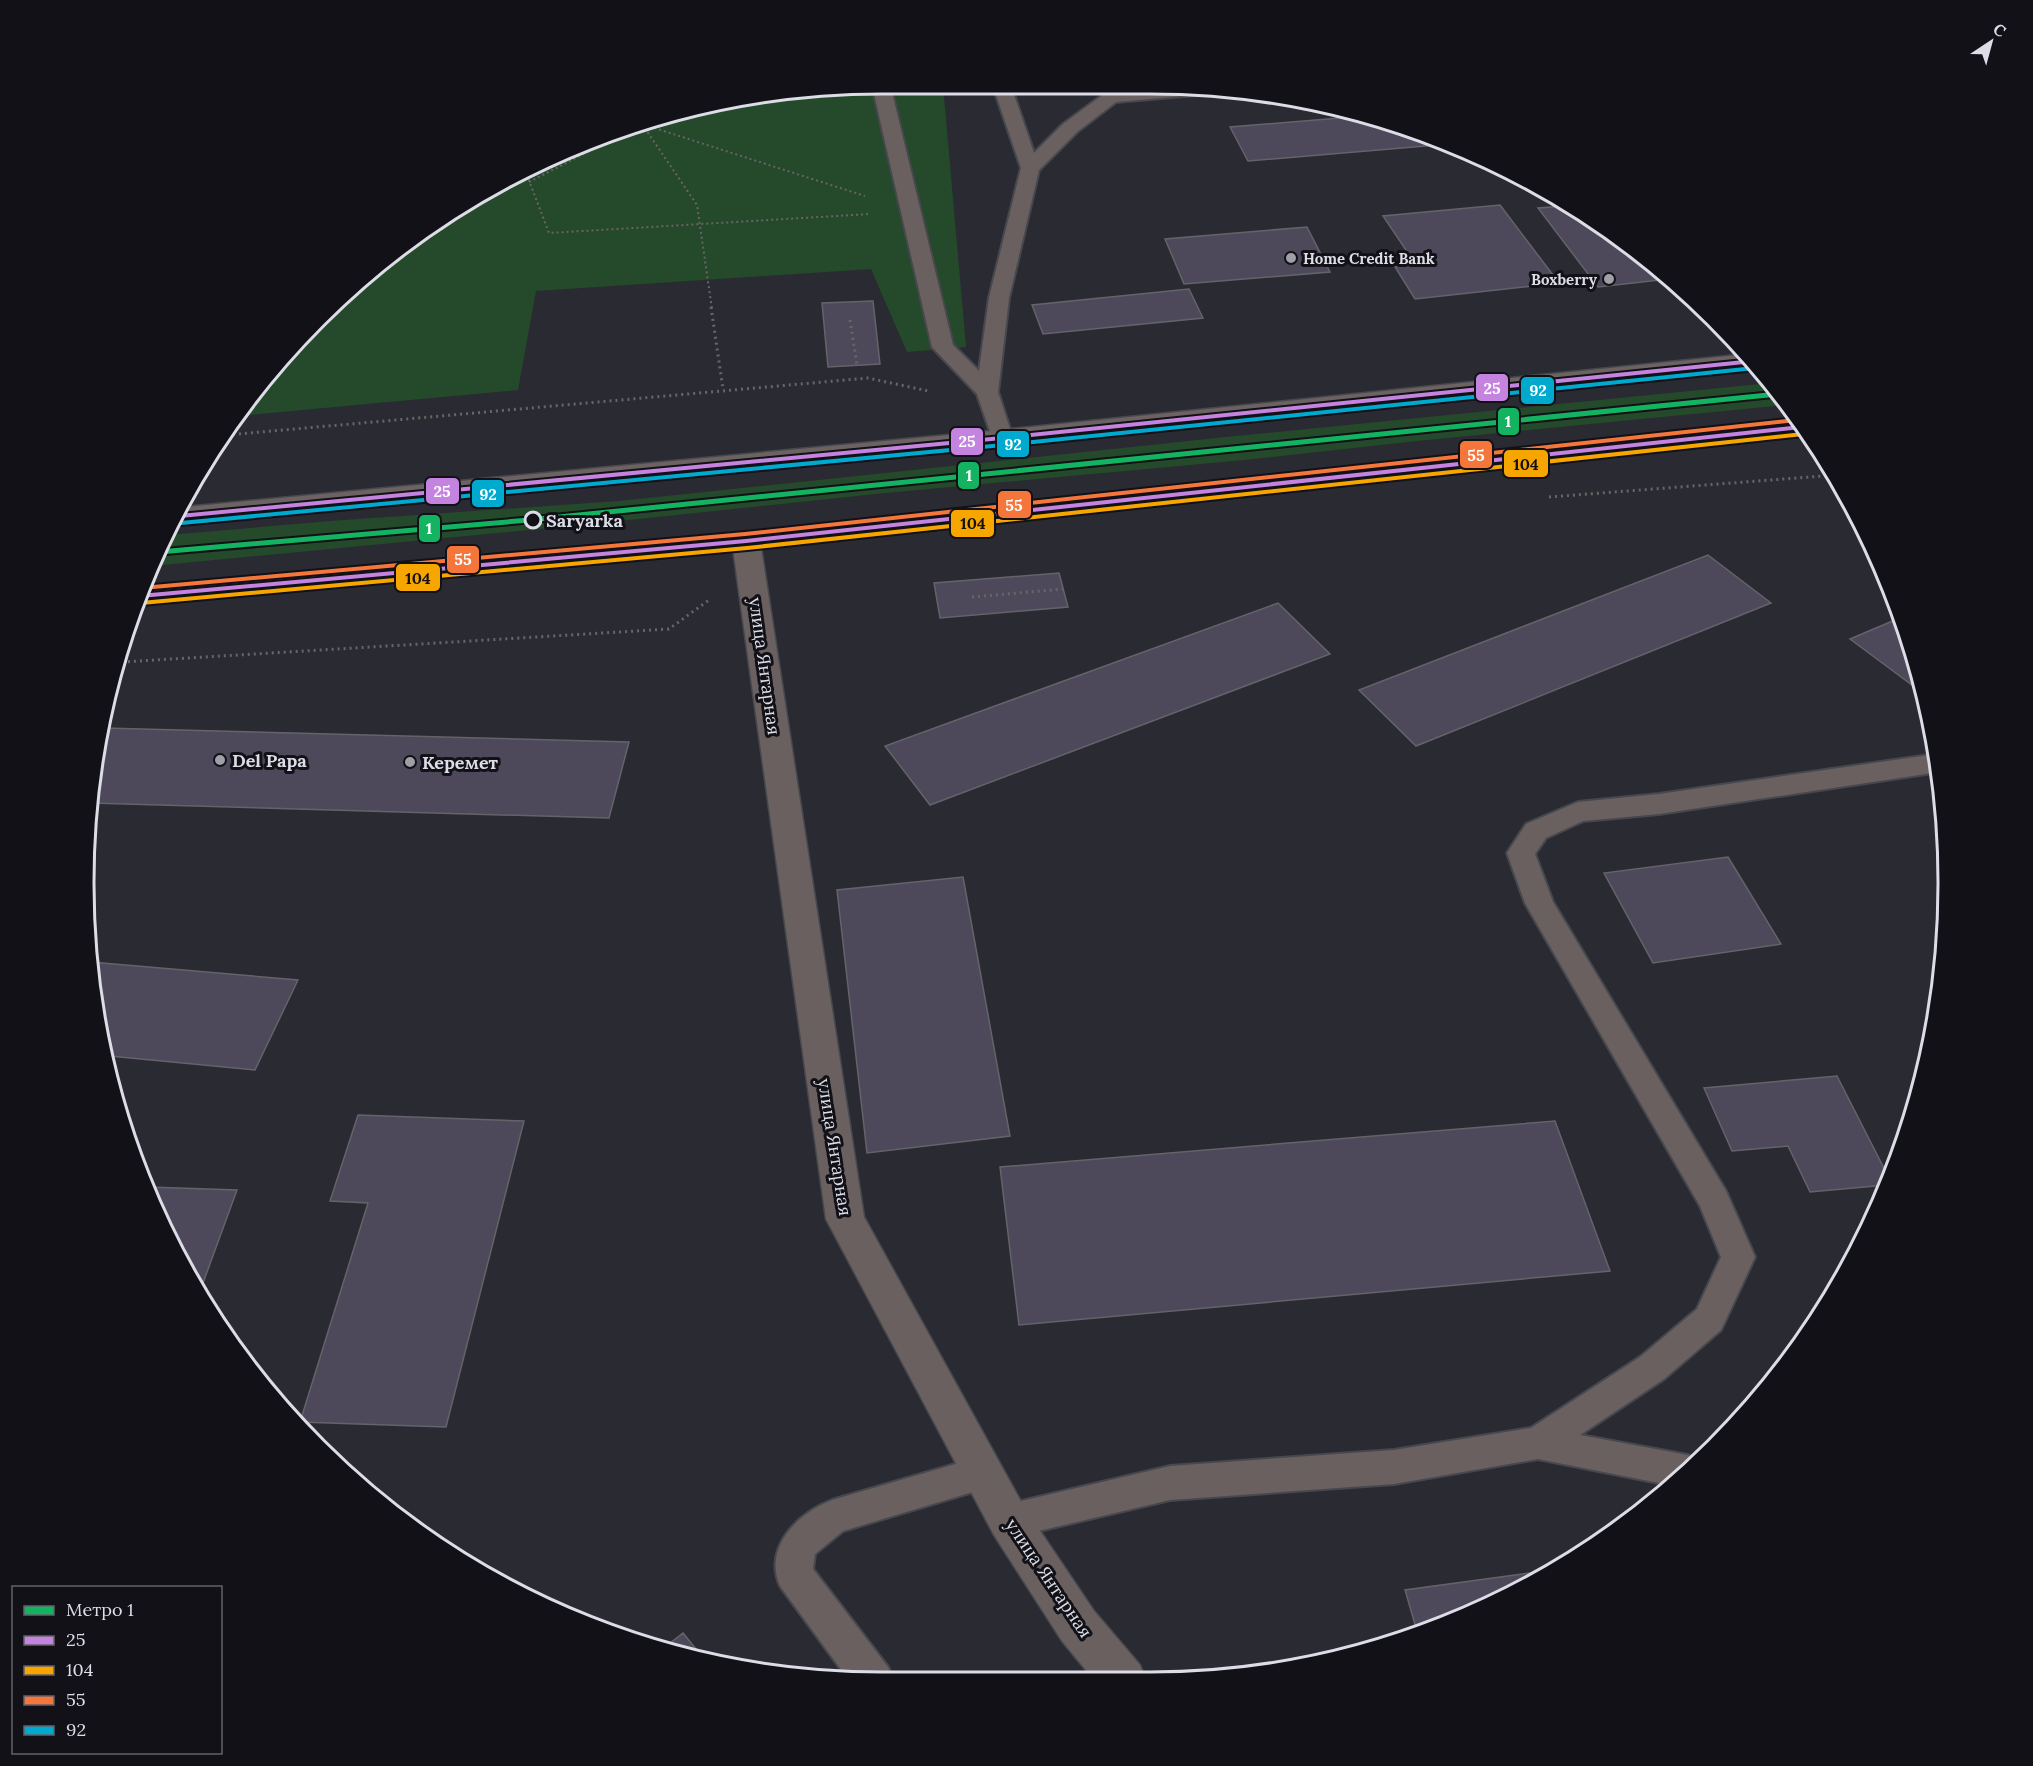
<svg xmlns="http://www.w3.org/2000/svg" width="2033" height="1766" font-family="Lora,serif">
<style>
.green{fill:#25492b}
.building{fill:#4e495a;stroke:#64636a;stroke-width:1.5}
.lines{fill:none;stroke-linecap:round;stroke-linejoin:round}
.service-casing{stroke:#47484e;stroke-width:4}
.minor-casing{stroke:#47484e;stroke-width:3}
.secondary-casing{stroke:#47484e;stroke-width:3}
.path-far1{stroke:#6a6465;stroke-width:2;stroke-dasharray:2 3;stroke-linecap:butt}
.path{stroke:#6a6465;stroke-width:3;stroke-dasharray:2 4;stroke-linecap:butt}
.service{fill:#6a6060;fill-rule:evenodd}
.minor{fill:#6a6060;fill-rule:evenodd}
.secondary{fill:#6c6262;fill-rule:evenodd}
.bus-1-casing{stroke:#111117;stroke-width:8}
.bus-2-casing{stroke:#111117;stroke-width:8}
.bus-3-casing{stroke:#111117;stroke-width:8}
.bus-4-casing{stroke:#111117;stroke-width:8}
.bus-1{stroke:#c483df;stroke-width:4}
.bus-2{stroke:#f7a600;stroke-width:4}
.bus-3{stroke:#f5763a;stroke-width:4}
.bus-4{stroke:#00a9ce;stroke-width:4}
.metro-1-casing{stroke:#111117;stroke-width:9}
.metro-1{stroke:#13b361;stroke-width:5}
.poi-dot{fill:#9e9fa7;stroke:#111117;stroke-width:2}
.stop-dot{fill:#111117;stroke:#dcdde6;stroke-width:3}
.labels{text-anchor:middle;dominant-baseline:central;stroke-width:6;stroke-linejoin:round;paint-order:stroke}
.far-poi-label{font-size:15px;font-weight:bold;fill:#dcdde6;stroke:#111117;text-anchor:start}
.stop-label{font-size:18px;font-weight:bold;fill:#dcdde6;stroke:#111117;text-anchor:start}
.street-label{font-size:18px;fill:#dcdde6;stroke:#111117}
.poi-label{font-size:18px;font-weight:bold;fill:#dcdde6;stroke:#111117;text-anchor:start}
.rim{fill:none;stroke:#dcdde6;stroke-width:3}
.line-badge{stroke:#111117;stroke-width:2}
.badge-label{font-size:16px;text-anchor:middle;font-weight:bold;fill:#fff}
.pale-badge-label{font-size:16px;text-anchor:middle;font-weight:bold;fill:#111}
</style>
<rect width="100%" height="100%" fill="#2a2b32"/>
<!-- green -->
<path class="green" d="M883 84 943 85 966 347 907 352 871 269 536 291 518 390 238 416 249 397 356 282 529 167 677 111Z
M1770 383 1786 405 1417 441 1244 460 885 493 581 525 152 566 169 535 330 521 619 501 1226 437Z"/>
<!-- building -->
<path class="building" d="M1364 116 1407 126 1449 144 1248 161 1230 127Z
M1500 205 1559 283 1415 299 1395 267 1416 265 1383 216Z
M1566 206 1637 249 1669 279 1598 287 1538 208Z
M1307 227 1330 272 1184 284 1165 239Z
M1189 289 1203 318 1043 334 1032 305Z
M873 301 880 364 828 367 822 303Z
M1708 555 1771 603 1416 746 1359 690Z
M1059 573 1068 607 940 618 934 583Z
M1278 603 1330 654 930 805 885 746Z
M1902 617 1907 626 1920 691 1850 639Z
M104 728 629 742 609 818 90 803 91 778Z
M1728 857 1781 944 1653 963 1604 873Z
M963 877 1010 1136 867 1153 837 890Z
M91 962 298 980 255 1070 110 1056Z
M1837 1076 1889 1178 1886 1185 1810 1192 1788 1146 1732 1151 1704 1088Z
M358 1115 524 1121 446 1427 300 1422 368 1203 330 1201Z
M1555 1121 1610 1271 1019 1325 1000 1167Z
M148 1187 237 1190 199 1294 191 1283Z
M1558 1569 1549 1575 1418 1635 1405 1590Z
M683 1633 704 1659 664 1648Z"/>
<g class="lines">
<defs>
<path id="service" d="M890 84 953 345 979 371 989 298 1021 168 993 86H1011L1034 153 1063 124 1112 88 1205 90 1202 94 1196 95 1116 102 1077 132 1039 170 1009 298 998 392 1013 438 1010 443 1002 445 994 443 977 394 932 347 872 85Z
M1936 754 1939 772 1659 814 1583 821 1546 838 1535 854 1553 902 1726 1191 1755 1257 1721 1330 1664 1379 1580 1435 1688 1455 1699 1460 1677 1484 1674 1486 1538 1459 1394 1484 1170 1500 1009 1538 996 1533 990 1521 996 1509 1009 1504 1170 1466 1394 1450 1531 1428 1640 1357 1697 1309 1721 1257 1700 1206 1525 903 1507 853 1526 824 1578 802 1659 794Z
M983 1456 996 1461 1001 1473 996 1485 843 1531 815 1554 813 1569 888 1667 894 1681 848 1679 780 1586C763 1547 798 1513 832 1500Z"/>
<path id="minor" d="M746 533 756 535 760 541 864 1217 1024 1507 1094 1611 1140 1665 1146 1681H1095L1062 1641 994 1535 826 1219 732 541 736 535Z"/>
<path id="secondary" d="M1748 354 1759 367 1002 446 176 523 185 507 1002 430Z
M1796 420 1806 434 746 549 138 604 142 587 746 533Z"/>
</defs>
<!-- service casing -->
<use href="#service" class="service-casing"/>
<!-- minor casing -->
<use href="#minor" class="minor-casing"/>
<!-- secondary casing -->
<use href="#secondary" class="secondary-casing"/>
<!-- path-far1 -->
<path class="path-far1" d="M642 124 697 205 712 309
M525 170 549 233 870 214
M529 182 642 124 865 196"/>
<!-- path -->
<path class="path" d="M711 307 723 389
M850 320 857 365
M227 435 868 378 928 391
M1549 497 1836 475
M972 597 1063 589
M122 662 669 629 709 600"/>
<!-- service -->
<use href="#service" class="service"/>
<!-- minor -->
<use href="#minor" class="minor"/>
<!-- secondary -->
<use href="#secondary" class="secondary"/>
<defs>
<path id="bus-1" d="M180 516 1002 438 1754 361
M140 596 746 541 1801 427"/>
<path id="bus-2" d="M141 603 747 548 1803 434"/>
<path id="bus-3" d="M142 588 745 534 1796 420"/>
<path id="bus-4" d="M181 523 1003 445 1755 368"/>
</defs>
<!-- bus-1 casing -->
<use href="#bus-1" class="bus-1-casing"/>
<!-- bus-2 casing -->
<use href="#bus-2" class="bus-2-casing"/>
<!-- bus-3 casing -->
<use href="#bus-3" class="bus-3-casing"/>
<!-- bus-4 casing -->
<use href="#bus-4" class="bus-4-casing"/>
<!-- bus-1 -->
<use href="#bus-1" class="bus-1"/>
<!-- bus-2 -->
<use href="#bus-2" class="bus-2"/>
<!-- bus-3 -->
<use href="#bus-3" class="bus-3"/>
<!-- bus-4 -->
<use href="#bus-4" class="bus-4"/>
<defs>
<path id="metro-1" d="M159 552 529 520 1778 394"/>
</defs>
<!-- metro-1 casing -->
<use href="#metro-1" class="metro-1-casing"/>
<!-- metro-1 -->
<use href="#metro-1" class="metro-1"/>
</g>
<!-- markers -->
<g class="poi-dot">
<circle cx="1291" cy="258" r="6"/>
<circle cx="1609" cy="279" r="6"/>
<circle cx="220" cy="760" r="6"/>
<circle cx="410" cy="762" r="6"/>
</g>
<circle class="stop-dot" cx="533" cy="520" r="8"/>
<g class="labels">
<!-- far-poi labels -->
<g class="far-poi-label">
<text x="1303" y="258">Home Credit Bank</text>
<text x="1597" y="279" text-anchor="end">Boxberry</text>
</g>
<!-- stop labels -->
<g class="stop-label">
<text x="546" y="520">Saryarka</text>
</g>
<!-- street labels -->
<g class="street-label">
<text transform="translate(765 666) rotate(82)">улица Янтарная</text>
<text transform="translate(835 1147) rotate(81)">улица Янтарная</text>
<text transform="translate(1049 1578) rotate(56)">улица Янтарная</text>
</g>
<!-- poi labels -->
<g class="poi-label">
<text x="232" y="760">Del Papa</text>
<text x="422" y="762">Керемет</text>
</g>
</g>
<!-- crop -->
<path d="M0 0H2033V1766H0ZM882 94H1150A788 788 0 0 1 1938 882V884A788 788 0 0 1 1150 1672H882A788 788 0 0 1 94 884V882A788 788 0 0 1 882 94Z" fill="#111117" fill-rule="evenodd"/>
<path class="rim" d="M882 94H1150A788 788 0 0 1 1938 882V884A788 788 0 0 1 1150 1672H882A788 788 0 0 1 94 884V882A788 788 0 0 1 882 94Z"/>
<g class="line-badge">
<rect x="1475" y="373" width="34" height="29" rx="6" fill="#c483df"/>
<rect x="1520" y="376" width="35" height="29" rx="6" fill="#00a9ce"/>
<rect x="1497" y="407" width="23" height="29" rx="6" fill="#13b361"/>
<rect x="950" y="427" width="34" height="29" rx="6" fill="#c483df"/>
<rect x="996" y="430" width="34" height="28" rx="6" fill="#00a9ce"/>
<rect x="1459" y="440" width="34" height="29" rx="6" fill="#f5763a"/>
<rect x="1503" y="449" width="46" height="29" rx="6" fill="#f7a600"/>
<rect x="957" y="461" width="23" height="29" rx="6" fill="#13b361"/>
<rect x="425" y="477" width="35" height="28" rx="6" fill="#c483df"/>
<rect x="471" y="479" width="34" height="29" rx="6" fill="#00a9ce"/>
<rect x="997" y="490" width="35" height="29" rx="6" fill="#f5763a"/>
<rect x="950" y="509" width="45" height="29" rx="6" fill="#f7a600"/>
<rect x="418" y="514" width="23" height="29" rx="6" fill="#13b361"/>
<rect x="446" y="545" width="34" height="29" rx="6" fill="#f5763a"/>
<rect x="395" y="563" width="46" height="29" rx="6" fill="#f7a600"/>
</g>
<g class="badge-label">
<text x="1492" y="394">25</text>
<text x="1538" y="396">92</text>
<text x="1508" y="427">1</text>
<text x="967" y="447">25</text>
<text x="1013" y="450">92</text>
<text x="1476" y="461">55</text>
<text x="969" y="481">1</text>
<text x="442" y="497">25</text>
<text x="488" y="500">92</text>
<text x="1014" y="511">55</text>
<text x="429" y="534">1</text>
<text x="463" y="565">55</text>
</g>
<g class="pale-badge-label">
<text x="1526" y="470">104</text>
<text x="973" y="529">104</text>
<text x="418" y="584">104</text>
</g>
<!-- legend -->
<rect x="12" y="1586" width="210" height="168" fill="#111117" stroke="#62636a" stroke-width="1.5"/>
<rect x="24" y="1606" width="30" height="9" fill="#13b361" stroke="#62636a" stroke-width="1.5"/>
<text x="66" y="1616" font-size="18" fill="#dcdde6">Метро 1</text>
<rect x="24" y="1636" width="30" height="9" fill="#c483df" stroke="#62636a" stroke-width="1.5"/>
<text x="66" y="1646" font-size="18" fill="#dcdde6">25</text>
<rect x="24" y="1666" width="30" height="9" fill="#f7a600" stroke="#62636a" stroke-width="1.5"/>
<text x="66" y="1676" font-size="18" fill="#dcdde6">104</text>
<rect x="24" y="1696" width="30" height="9" fill="#f5763a" stroke="#62636a" stroke-width="1.5"/>
<text x="66" y="1706" font-size="18" fill="#dcdde6">55</text>
<rect x="24" y="1726" width="30" height="9" fill="#00a9ce" stroke="#62636a" stroke-width="1.5"/>
<text x="66" y="1736" font-size="18" fill="#dcdde6">92</text>
<!-- north arrow -->
<g transform="translate(1991 42) rotate(36)" stroke="#111117" stroke-width="4.5" paint-order="stroke">
<path d="M0-4.5L10 22L0 15L-10 22Z" fill="#dcdde6"/>
<text y="-9" font-size="16" font-weight="bold" text-anchor="middle" fill="#dcdde6">С</text>
</g>
</svg>
